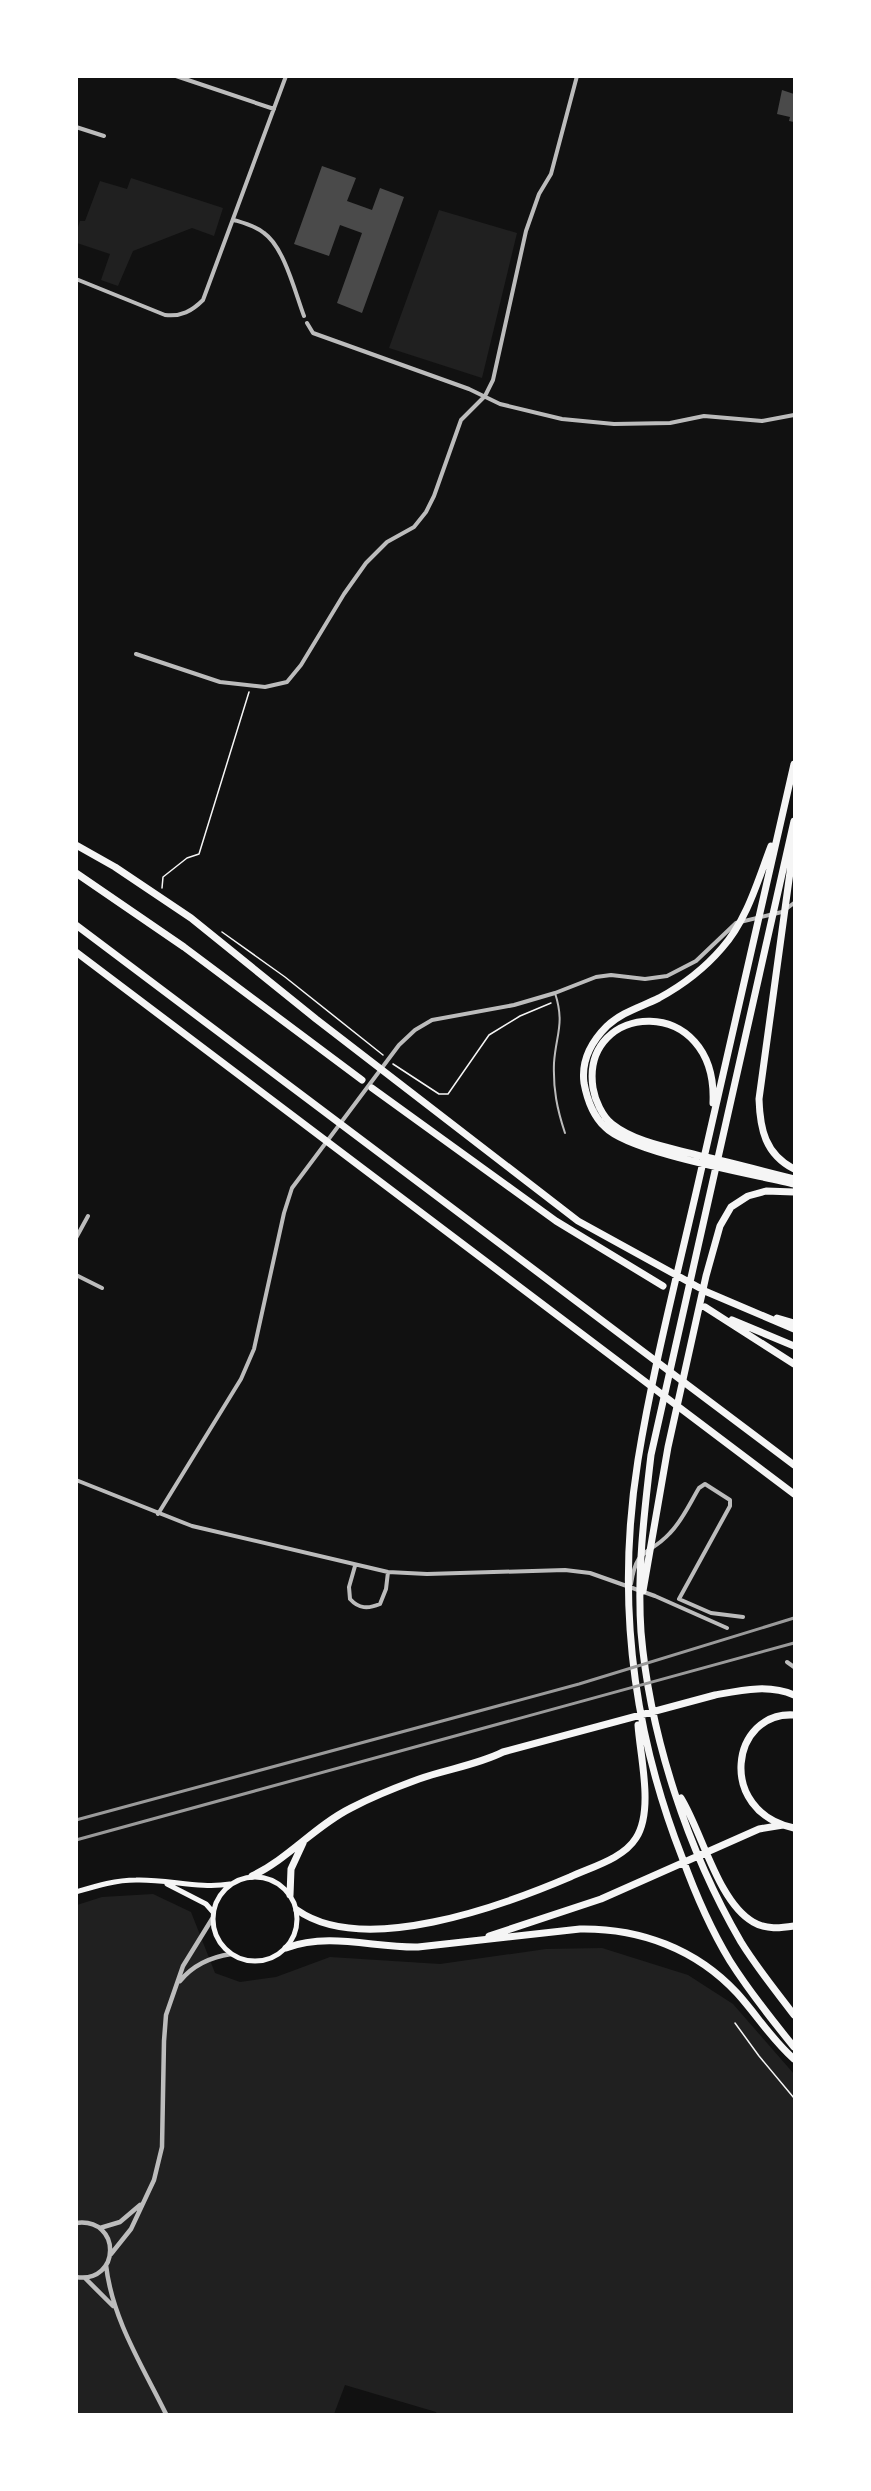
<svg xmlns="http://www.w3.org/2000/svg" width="871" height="2491" font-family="'Fira Sans',sans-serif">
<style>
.green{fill:#202020}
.building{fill:#4a4a4a}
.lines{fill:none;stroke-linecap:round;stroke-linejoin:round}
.path{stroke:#f5f5f5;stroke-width:1.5}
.service{stroke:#bcbcbc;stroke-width:2}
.minor{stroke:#bcbcbc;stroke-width:4}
.tertiary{stroke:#bcbcbc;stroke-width:4.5}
.secondary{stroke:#f5f5f5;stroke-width:5}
.trunk{stroke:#f5f5f5;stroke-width:7}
.motorway{stroke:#f5f5f5;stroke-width:7}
.rail{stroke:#9a9a9a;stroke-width:3}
</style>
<rect width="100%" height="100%" fill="#111"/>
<!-- green -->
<path class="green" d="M131 178 223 208 214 236 192 228 133 251 118 286 101 280 110 254 77 243V230L80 221H85L100 181 127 189Z
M439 210 517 233 482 378 389 348Z
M153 1894 191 1912 215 1973 240 1982 276 1977 330 1957 440 1964 546 1949 602 1948 688 1975 733 2004 794 2074V2414H437L436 2412 345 2385 334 2414H77V1905L102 1897Z"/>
<!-- building -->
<path class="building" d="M782 90 794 94V122L789 121 790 117 777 114Z
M322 166 356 178 347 201 372 210 380 188 404 197 362 313 337 303 362 233 340 225 329 256 294 244Z"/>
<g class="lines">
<!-- path -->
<path class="path" d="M162 888 163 877 187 858 199 854 249 692
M222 932 285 977 383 1055
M393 1064 439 1094H448L489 1035 520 1016 551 1003
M735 2023 759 2056 794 2098"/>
<!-- service -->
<path class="service" d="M555 993C565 1024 556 1034 554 1063 553 1089 557 1109 565 1133"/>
<!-- minor -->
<path class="minor" d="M176 76 274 109
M76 127 104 136
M234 220C244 223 256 226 264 233 284 247 295 292 304 316
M76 279 165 315C181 317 192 311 203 300L286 76
M307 323 313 333 469 389 500 404 562 419 614 424 670 423 704 416 762 421 794 415
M136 654 220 682 265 687 287 682 301 665 344 594 366 563 387 542 414 527 426 512 434 496 461 420 485 396 493 380 526 231 539 194 551 174 577 76
M76 1238 88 1216
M76 1275 102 1288
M76 1480 192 1526 388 1572 427 1574 565 1570 590 1573 655 1596 727 1628
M158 1514 241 1379 254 1349 284 1213 292 1188 399 1045 415 1030 432 1020 514 1005 555 993 596 977 611 975 645 979 667 976 696 961 736 923 782 912 794 903
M355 1566 349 1587 350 1599C359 1609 368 1609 380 1604L386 1589 388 1572
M631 1584C637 1545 648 1557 670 1533 682 1521 690 1503 699 1488L705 1484 730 1500V1506L679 1599 711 1613 743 1617
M787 1662 794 1667"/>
<!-- tertiary -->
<path class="tertiary" d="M180 1981C193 1965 211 1957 231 1954
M76 2223C122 2217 121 2284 76 2277
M100 2228 120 2222 140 2205
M111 2254 131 2229 154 2180 162 2147 164 2041 166 2015 183 1966 212 1919
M106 2265C112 2319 143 2367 166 2414
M85 2278 113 2306"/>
<!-- secondary -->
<path class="secondary" d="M213 1919a42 42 0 1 1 84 0a42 42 0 1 1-84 0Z
M167 1884 206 1904 213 1912
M76 1892C96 1886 115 1880 136 1880 168 1879 199 1889 230 1884"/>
<!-- trunk -->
<path class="trunk" d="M794 764C762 904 730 1044 698 1184 677 1276 653 1368 638 1460 616 1597 632 1729 682 1857 695 1893 710 1928 730 1961 749 1991 772 2020 794 2047
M794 821 651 1455C644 1514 637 1573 641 1632 650 1737 688 1851 741 1942 757 1968 776 1991 794 2015
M794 843 759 1099C760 1129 765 1154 794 1169
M76 845 115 867 191 918 316 1019 578 1221 707 1292 794 1329
M771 846C758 880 747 920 722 948 704 969 683 985 659 998 641 1007 622 1012 607 1026 592 1041 581 1061 584 1083 587 1099 592 1115 605 1127 630 1153 754 1174 794 1184
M76 873 184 947 362 1080
M372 1088 556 1221 663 1286
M713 1103C718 992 580 1001 593 1088 595 1100 602 1116 612 1124 636 1143 672 1148 701 1156 732 1163 763 1171 794 1179
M705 1307 794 1364
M777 1318 794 1323
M732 1320 794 1346
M643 1591 668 1447 706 1276 720 1226 731 1207 748 1196 766 1191 794 1192
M794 1715C731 1711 716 1811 794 1828
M681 1798C702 1832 718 1902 753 1922 766 1930 781 1928 794 1926
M252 1876C288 1859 315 1826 351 1808 372 1797 397 1787 419 1779 447 1769 477 1765 503 1752L715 1695C742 1690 769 1684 794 1695
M290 1895 291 1869 303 1843
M297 1910C364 1957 502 1906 570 1877 591 1867 623 1859 636 1838 654 1810 640 1756 638 1725
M489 1936 601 1899 759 1829 783 1825
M286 1948C330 1932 374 1948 418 1947L580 1929C640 1928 696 1949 737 1993 757 2015 772 2040 794 2059"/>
<!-- motorway -->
<path class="motorway" d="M76 925 794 1465
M76 952 794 1494"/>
<!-- rail -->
<path class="rail" d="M76 1820 579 1684 794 1618
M76 1840 794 1643"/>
</g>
<!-- border -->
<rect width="871" height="2491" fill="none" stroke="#ffffff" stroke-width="156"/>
</svg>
